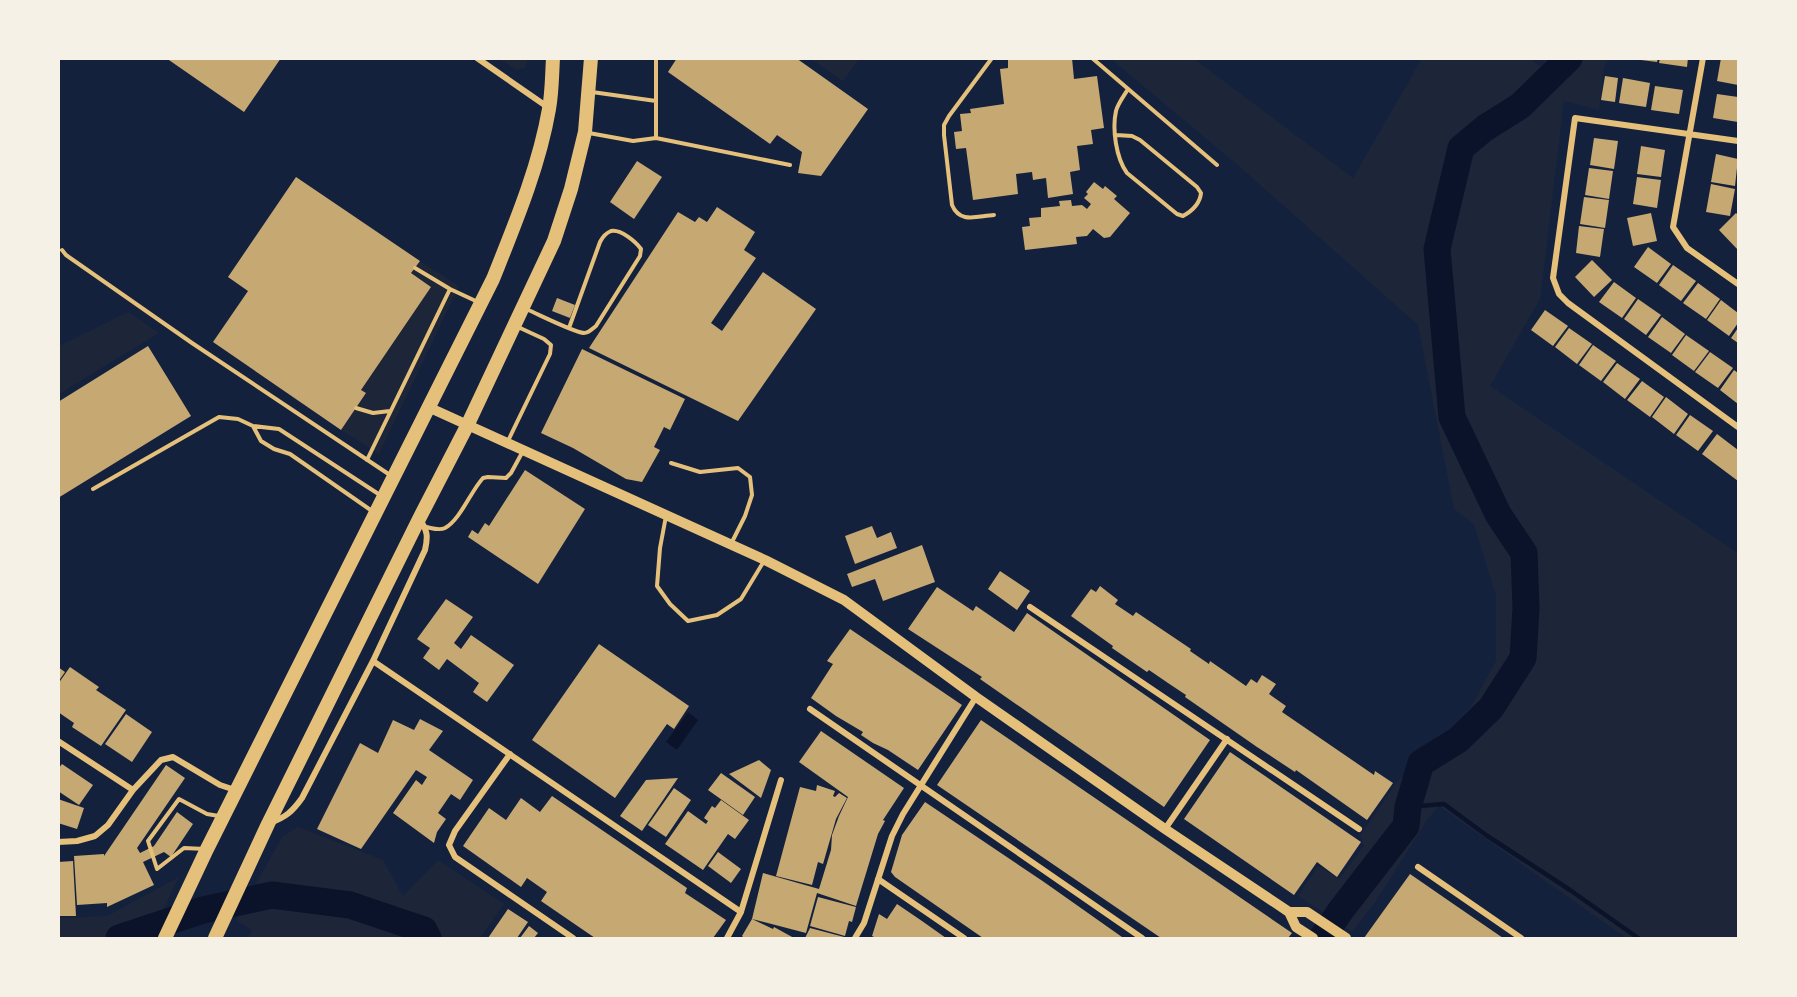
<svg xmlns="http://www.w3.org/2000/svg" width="1797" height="997" font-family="Ubuntu,sans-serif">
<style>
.green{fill:#1d2539}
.water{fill:#0b132b}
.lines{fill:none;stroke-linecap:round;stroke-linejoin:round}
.stream{stroke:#0b132b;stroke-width:4.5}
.river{stroke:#0b132b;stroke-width:27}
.building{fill:#c6a872}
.service{stroke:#e5c07b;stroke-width:4}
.minor{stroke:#e5c07b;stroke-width:6}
.tertiary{stroke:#e5c07b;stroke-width:10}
.primary{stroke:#e5c07b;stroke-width:14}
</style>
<rect width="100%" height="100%" fill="#14213d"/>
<!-- green -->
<path class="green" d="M499 59H528L525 68 516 70Z
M811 59H859L843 81Z
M1111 59H1194L1353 178 1421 60 1420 59H1531L1539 66 1547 59H1608L1604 67 1599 110 1564 101 1540 299 1490 386 1738 553V938H1626L1439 806 1427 820 1376 901 1352 932 1298 896 1318 866 1339 879 1364 846 1360 836 1396 783 1471 707 1496 661V596L1474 524 1454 509 1418 325 1240 167Z
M420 261 459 286 379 454 341 430 366 394 361 390 431 287 411 273Z
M128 312 159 333 59 394V346Z
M298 827 383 860 403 896 438 860 504 904 480 938H248L252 930 236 920 282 837Z
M179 877 149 938H59V918L107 916Z"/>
<!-- water -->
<path class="water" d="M688 712 698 720 677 750 666 742Z"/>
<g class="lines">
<!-- stream -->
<path class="stream" d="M1408 807 1444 804 1486 835 1570 890 1638 938"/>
<!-- river -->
<path class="river" d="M119 938 203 910 272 895 350 905 424 930 428 938
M1322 938 1341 910 1406 826 1408 807 1421 763 1458 740 1491 708 1523 658 1526 608 1524 553 1498 514 1452 417 1437 249 1461 148 1485 128 1520 106 1569 58"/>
</g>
<!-- building -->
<path class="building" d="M166 58H281L244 112Z
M677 58H796L868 109 821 176 798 173 802 152 777 135 770 144 668 72Z
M1008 58H1072L1074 79 1097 76 1104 128 1091 130 1093 144 1077 146 1080 170 1070 172 1073 194 1048 198 1046 178 1033 180 1032 172 1016 174 1018 194 973 200 966 148 956 149 954 132 962 131 960 114 971 113 970 109 1004 104 1000 69 1008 68Z
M1641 58H1658L1657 62 1641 60Z
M1660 58H1688L1687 67 1659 63Z
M1721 58H1738V85L1717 81Z
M1605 76 1618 78 1615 102 1601 100Z
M1623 78 1650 83 1646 107 1619 103Z
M1655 86 1683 90 1679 114 1651 110Z
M1717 94 1738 97V122L1713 118Z
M1594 138 1618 141 1614 169 1590 165Z
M1641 146 1665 150 1661 177 1637 174Z
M1716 154 1738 159 1735 186 1711 182Z
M637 161 662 177 634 219 610 202Z
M1589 168 1613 171 1609 199 1585 195Z
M296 177 420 261 411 273 431 287 361 390 366 393 341 430 213 342 248 291 228 277Z
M1637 177 1661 180 1657 208 1633 204Z
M1094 182 1103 189 1105 186 1117 196 1114 199 1130 213 1110 237 1104 238 1093 229 1087 236 1076 237 1077 244 1025 250 1022 227 1030 226 1029 218 1041 217V208L1060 206 1059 201 1071 200 1072 206 1082 205 1087 209 1091 204 1084 198 1088 194 1086 192Z
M1711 184 1735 189 1730 216 1706 212Z
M1584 197 1609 200 1605 228 1580 224Z
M717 207 755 232 744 250 756 258 711 323 722 331 763 272 816 309 738 421 589 348 678 212 695 222 699 217 707 222Z
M1651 213 1657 241 1633 246 1627 218Z
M1736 213 1738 215V250L1719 230Z
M1579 226 1604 229 1600 257 1576 253Z
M1648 247 1671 264 1657 283 1634 267Z
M1592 260 1612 280 1594 297 1575 277Z
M1673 265 1696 281 1681 301 1659 285Z
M1614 282 1636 298 1622 318 1599 302Z
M1698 283 1720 299 1706 319 1683 303Z
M557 298 575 305 570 318 552 311Z
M1638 299 1661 315 1646 335 1624 319Z
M1721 300 1738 313V323L1729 336 1707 320Z
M1545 310 1568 326 1553 346 1531 330Z
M1662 317 1685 334 1671 353 1648 337Z
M1569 328 1592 344 1577 364 1555 347Z
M1738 328V343L1731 338Z
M1686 335 1709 351 1694 371 1672 355Z
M1593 345 1616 361 1601 381 1579 365Z
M148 346 191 416 58 498V402Z
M582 349 685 399 670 430 664 427 654 447 660 450 642 482 626 479 573 448 541 433Z
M1710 352 1733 368 1718 388 1695 372Z
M1617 363 1640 379 1625 399 1603 382Z
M1734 370 1738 373V404L1720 390Z
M1642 381 1664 397 1650 417 1627 400Z
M1666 397 1688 414 1674 434 1652 417Z
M1690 415 1713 431 1698 451 1676 435Z
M1717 434 1738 450V481L1702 454Z
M525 470 585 509 538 584 468 537 472 530 478 534 485 523 489 526Z
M872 526 877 538 891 532 897 548 855 564 845 536Z
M922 545 935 582 883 601 875 579 852 587 847 574Z
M1000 571 1030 591 1017 610 988 589Z
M1100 586 1118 600 1115 604 1133 616 1136 612 1191 649 1190 651 1209 664 1210 661 1246 686 1251 679 1257 683 1262 675 1276 684 1269 694 1286 706 1282 712 1374 775 1375 771 1393 783 1367 820 1296 770 1295 772 1257 747 1185 697 1186 695 1168 683 1149 670 1147 672 1112 648 1113 646 1071 616 1091 589 1096 592Z
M937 587 973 611 976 606 1014 632 1027 613 1210 740 1164 807 980 679 982 677 908 629Z
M446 599 473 617 454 643 461 649 471 635 514 665 487 702 473 692 479 683 447 659 439 670 423 658 430 648 417 639Z
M850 629 962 705 918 770 888 750 873 743 861 735 863 732 836 716 811 698 833 664 827 661Z
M599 644 689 706 674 729 667 724 615 798 532 740Z
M58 667 65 672 58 682Z
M70 667 99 687 96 690 126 710 101 746 72 727 74 723 58 712V684Z
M126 714 152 732 132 762 105 744Z
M420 719 443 731 429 750 473 780 460 800 451 794 438 813 446 819 437 832 434 843 393 813 416 780 422 785 427 777 416 770 361 849 317 829 360 743 378 753 393 720 414 730Z
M981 720 1292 933 1288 938H1161L937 785Z
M821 731 904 788 883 820 885 821 878 834 856 906 817 893 806 933 752 919 773 929 774 927 794 938H744L742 936 752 919 763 873 819 889 831 850 832 835 839 816 848 797 799 762Z
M1230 752 1361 842 1337 877 1317 862 1294 895 1184 819Z
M759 760 771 770 761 798 729 774Z
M62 764 93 785 79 805 58 791V769Z
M166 765 185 778 137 848 140 853 154 846 177 812 193 824 171 857 164 852 143 862 154 885 107 907V903L77 905 74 856 104 854V856Z
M721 773 755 797 743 815 708 790Z
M678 778 642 831 620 816 646 780Z
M817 785 835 791 833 796 835 797 839 793 847 798 836 819 823 864 818 862 812 885 776 876 800 787 816 791Z
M674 788 691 800 666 837 648 825Z
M552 796 687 888 685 893 726 920 713 938H595L541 901 547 892 527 878 521 887 463 846 489 808 506 820 521 798 540 812Z
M58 799 84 808 77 829 58 823Z
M721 800 749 820 735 839 728 834 703 870 665 844 688 811 706 824 708 821 704 818 712 806 715 808Z
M925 802 1044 882 1122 937 1121 938H983L895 877 891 872 902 835Z
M718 852 741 869 731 883 708 866Z
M73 861 76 916H58V862Z
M1410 874 1452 903 1503 938H1364Z
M818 897 856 907 852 922 849 921 845 936 810 926Z
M897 904 922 921 946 938H876L872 936 879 914 887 919Z
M508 909 528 922 517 938H488Z
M529 926 538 933 534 938H520Z
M810 928 848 938H805Z"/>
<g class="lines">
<!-- service -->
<path class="service" d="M992 58 949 116 944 125V135L952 205C960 224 977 216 994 215
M1092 58 1217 165
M592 92 656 101
M589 133 633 141 656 138 790 165
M1116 135 1132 136 1140 140 1197 187 1201 193C1200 203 1192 211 1183 216L1177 214 1127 173C1116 158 1112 129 1116 111 1118 103 1124 96 1128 89
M656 138V58
M62 250 66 255 192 343 390 475
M415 268 450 289 478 302
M526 309C538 314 573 332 584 333 589 333 592 329 596 326L640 256 641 249C636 242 621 229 611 231 606 233 602 238 600 242L569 328
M356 408 373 413 390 411
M253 426 261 441 274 449 290 454 372 511
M507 443 550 354 551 345 544 339 518 327
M367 460 450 289
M671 463 700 472 738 468 750 477 752 495 745 516 732 542
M93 489 219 417 238 419 253 426 279 429 380 495
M666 516 660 548 657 586 670 604 688 621 717 615 741 599 764 561
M426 527C432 528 439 531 445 528 460 520 471 491 483 478L488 477 506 478 511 473 523 451
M205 849 184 848 157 869 148 841 179 799 207 814 219 816"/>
<!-- minor -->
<path class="minor" d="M477 58 549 108
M1703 58 1673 227 1687 248 1738 284
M1738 141 1575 118 1553 278 1559 294 1568 303 1738 427
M1030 607 1359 829
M373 661 741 912
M810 709 1142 938
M58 741 133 790
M510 754 455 831 449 845 455 857 573 938
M270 823C286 817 292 812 302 798L373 661 425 550C428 537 428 530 419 519
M1165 829 1227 739
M58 842 77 841 95 836 108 825 133 790 161 760 173 757 220 785 235 790
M1418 867 1521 938
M878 879 964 938
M727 938 741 912 781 780
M855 938 864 923 892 836 903 814 976 697"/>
<!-- tertiary -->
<path class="tertiary" d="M428 407 765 560 844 600 976 697 1165 829 1289 912 1296 927 1313 938
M1289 912H1307L1346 938"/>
<!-- primary -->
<path class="primary" d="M165 938 207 849 493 279C515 224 539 167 549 109 552 93 552 75 553 58
M215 938 268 824 419 519 467 426 554 241 571 189 585 132 591 58"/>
</g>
<!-- border -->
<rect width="1797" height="997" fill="none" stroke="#f6f1e7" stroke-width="120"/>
</svg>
